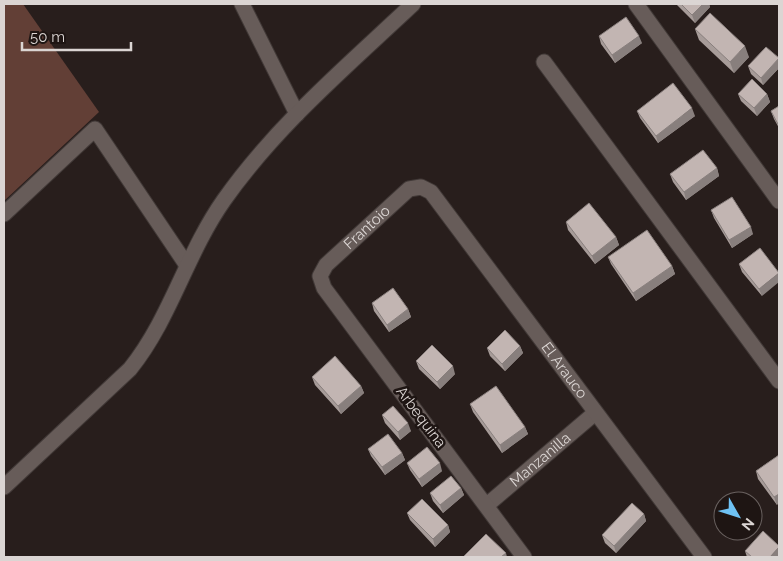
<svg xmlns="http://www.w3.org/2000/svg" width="783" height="561" font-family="Raleway,sans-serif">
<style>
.grass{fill:#623f36}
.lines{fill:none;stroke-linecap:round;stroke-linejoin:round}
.minor-casing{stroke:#413937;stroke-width:17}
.minor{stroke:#675c59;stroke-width:15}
.wall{fill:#a79c99}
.shaded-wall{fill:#887f7d}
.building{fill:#c2b5b2;stroke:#887f7d}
.labels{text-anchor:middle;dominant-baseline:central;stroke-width:5;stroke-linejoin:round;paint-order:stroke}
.street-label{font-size:15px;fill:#dbd5d3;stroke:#1e1513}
</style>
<rect width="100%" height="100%" fill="#281e1c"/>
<!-- grass -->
<path class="grass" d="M4 4H23L99 112 4 201Z"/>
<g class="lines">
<defs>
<g id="minor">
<path d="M242 4 297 114"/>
<path d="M636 4 779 201"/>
<path d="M544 62 779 381"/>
<path d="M4 214 95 129 186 264"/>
<path d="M4 487 130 369C171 318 186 254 224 200 276 126 347 66 413 4"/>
<path id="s1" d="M487 505 595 413"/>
<path id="s2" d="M524 557 324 288 320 276 326 265 409 189 421 187 431 192 704 557"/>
</g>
</defs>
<!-- minor casing -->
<use href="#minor" class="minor-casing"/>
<!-- minor -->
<use href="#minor" class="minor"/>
</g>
<!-- wall -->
<path class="wall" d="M676 4H709L710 7 695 23Z
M695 29 749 57 734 73 699 40Z
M599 36 642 43 615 63 601 44Z
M779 58V68L763 85 751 74 748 66Z
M738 94H767L770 102 757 116 741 101Z
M779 106V128L774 119 771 111Z
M637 111 695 116 658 143 640 118Z
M717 168 719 176 686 200 673 182 670 174Z
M711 210 753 234 732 248 714 218Z
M566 222 616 237 619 245 595 264 568 230Z
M760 248 762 296 742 272 739 264Z
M608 257 672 266 675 274 636 301 611 264Z
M372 303 408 309 411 317 389 332 374 311Z
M520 346 523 353 505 371 490 356 487 348Z
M416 361 455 374 440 389 419 369Z
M312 377 361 386 364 393 341 414 315 385Z
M470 404 525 427 528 434 502 453 473 412Z
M382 415 411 431 400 440 385 423Z
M368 449 402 453 405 460 385 475 371 456Z
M779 455 777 505 758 479 756 471Z
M407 463 442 471 422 487 410 470Z
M461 488 464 495 443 513 433 501 430 493Z
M407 513 448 525 450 532 435 547 410 520Z
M644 514 646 521 616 553 605 543 602 535Z
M745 551 779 557H747Z"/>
<!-- shaded-wall -->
<path class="shaded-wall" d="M703 4H709L710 7 695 23 692 15Z
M639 36 642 43 615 63 612 55Z
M745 46 749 57 734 73 730 62Z
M779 58V68L763 85 761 78Z
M767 94 770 102 757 116 754 108Z
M692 108 695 116 658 143 656 136Z
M717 168 719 176 686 200 684 192Z
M751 227 753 234 732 248 729 240Z
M616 237 619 245 595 264 592 256Z
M672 266 675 274 636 301 633 293Z
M779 273V282L762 296 759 289Z
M408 309 411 317 389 332 387 325Z
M520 346 523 353 505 371 502 364Z
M453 366 455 374 440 389 437 382Z
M361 386 364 393 341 414 338 406Z
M408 423 411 431 400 440 398 432Z
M525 427 528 434 502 453 500 445Z
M402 453 405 460 385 475 382 467Z
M440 463 442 471 422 487 419 479Z
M461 488 464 495 443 513 440 505Z
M779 494V503L777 505 774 497Z
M644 514 646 521 616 553 614 546Z
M448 525 450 532 435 547 433 539Z
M779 547V557H770Z
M506 553 507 557H501Z"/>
<!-- building -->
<path class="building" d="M681 4H703L692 15Z
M710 13 745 46 730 62 695 29Z
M626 17 639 36 612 55 599 36Z
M766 47 779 58 761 78 748 66Z
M752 79 767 94 754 108 738 94Z
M673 83 692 108 656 136 637 111Z
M779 106V126L771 111Z
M703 150 717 168 684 192 670 174Z
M732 197 751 227 729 240 711 210Z
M589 203 616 237 592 256 566 222Z
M647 230 672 266 633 293 608 257Z
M760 248 779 273 759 289 739 264Z
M393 288 408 309 387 325 372 303Z
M505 330 520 346 502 364 487 348Z
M432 345 453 366 437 382 416 361Z
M335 356 361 386 338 406 312 377Z
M496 386 525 427 500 445 470 404Z
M393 406 408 423 398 432 382 415Z
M388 434 402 453 382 467 368 449Z
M427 447 440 463 419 479 407 463Z
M779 455V494L774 497 756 471Z
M451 476 461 488 440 505 430 493Z
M422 499 448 525 433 539 407 513Z
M632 503 644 514 614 546 602 535Z
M763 531 779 546V547L770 557H752L745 551Z
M486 534 506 553 501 557H463Z"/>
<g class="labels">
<!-- street labels -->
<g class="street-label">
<text stroke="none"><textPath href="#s2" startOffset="416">Frantoio</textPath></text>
<text stroke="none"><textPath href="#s2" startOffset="719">El Arauco</textPath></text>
<text transform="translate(421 417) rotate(53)">Arbequina</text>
<text stroke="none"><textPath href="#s1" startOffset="70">Manzanilla</textPath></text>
</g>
</g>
<!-- border -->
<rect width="783" height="561" fill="none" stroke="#dbd5d3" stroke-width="10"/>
<!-- north arrow -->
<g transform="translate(738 516) rotate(129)"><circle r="24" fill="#1e1513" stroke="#6a6260"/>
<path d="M0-4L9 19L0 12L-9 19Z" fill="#6fc2f4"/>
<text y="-8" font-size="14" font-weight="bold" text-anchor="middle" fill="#dbd5d3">N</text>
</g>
<!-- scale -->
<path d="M22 42v8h109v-8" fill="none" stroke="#dbd5d3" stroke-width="2.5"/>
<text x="30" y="42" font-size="15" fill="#dbd5d3" stroke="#1e1513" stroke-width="4" paint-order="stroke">50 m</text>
</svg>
